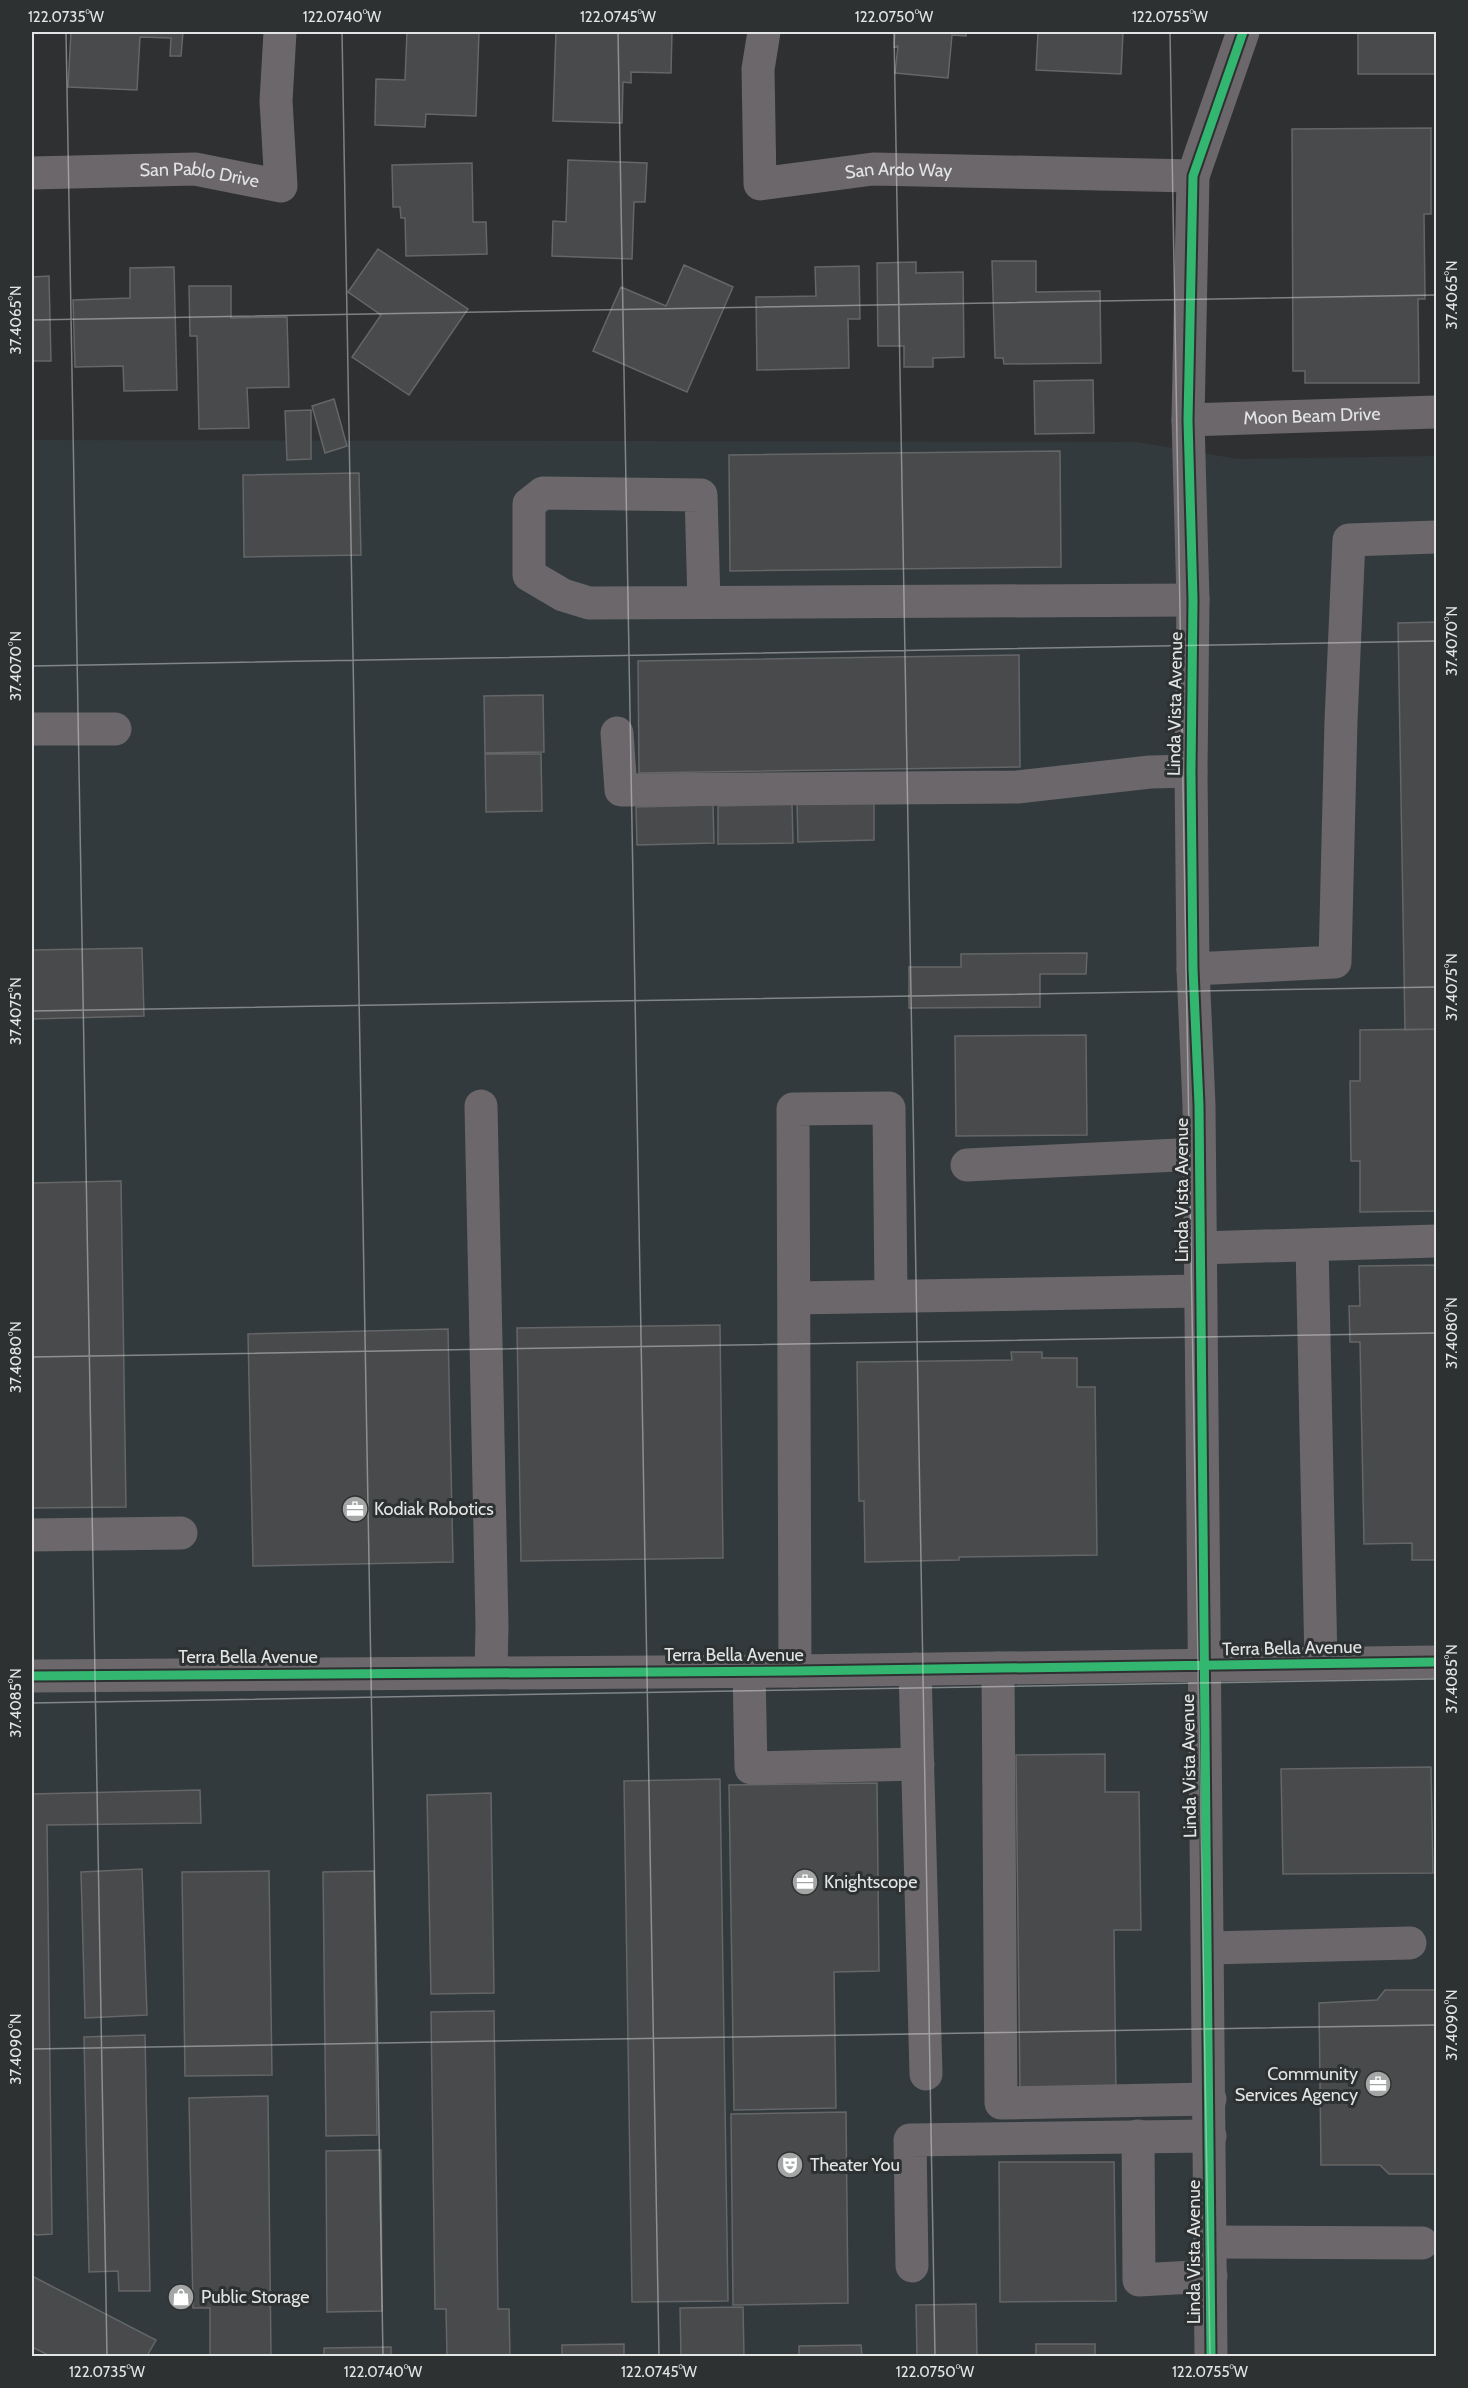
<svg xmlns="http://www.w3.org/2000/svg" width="1468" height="2388" font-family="Cabin,sans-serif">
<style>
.built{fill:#323a3d}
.building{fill:#494a4b;stroke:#656667;stroke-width:1.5}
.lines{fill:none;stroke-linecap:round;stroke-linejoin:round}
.minor{stroke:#6b676a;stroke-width:33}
.cycleway-casing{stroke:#2e3132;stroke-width:13}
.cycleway{stroke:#33b770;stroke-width:9}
.ticks{fill:none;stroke:#e3e5e5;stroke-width:1.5;stroke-opacity:0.45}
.labels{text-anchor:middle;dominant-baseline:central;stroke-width:6;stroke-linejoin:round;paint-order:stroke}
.street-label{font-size:18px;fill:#e3e5e5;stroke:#2e3132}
.poi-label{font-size:18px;fill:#e3e5e5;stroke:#2e3132;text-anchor:start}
.neatline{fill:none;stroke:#e3e5e5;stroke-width:2}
.ticks-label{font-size:15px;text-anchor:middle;fill:#e3e5e5}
</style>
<rect width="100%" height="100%" fill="#2f3031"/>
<!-- built -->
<path class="built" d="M32 440 1137 442 1238 459 1436 456V2356H32Z"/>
<!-- building -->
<path class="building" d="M71 32H183L181 56H170L171 38 140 37 137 90 68 87Z
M407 32H479L476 116 426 114 425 127 375 125 376 79 405 80Z
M556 32H672L671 73 631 72V83L623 82 622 123 553 121Z
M895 32H966V36L952 35 948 78 895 73 898 46 894 47Z
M1038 32H1123L1121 74 1036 70Z
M1358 32H1436V74H1358Z
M1431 128V214H1424L1425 299H1418L1419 383H1305V371H1293L1292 129Z
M568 160 647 163 645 202H634L632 259 552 256 553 221 566 222Z
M472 163 473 222H486L487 254 406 256 405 218H401L400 207H393L392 165Z
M378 249 468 309 409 395 352 357 381 315 348 292Z
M992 261H1036V292L1100 291 1101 363 1004 364 1003 358H995Z
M916 262V273L963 272 964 357 933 358V367H904V346H878L877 263Z
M684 265 733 287 687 392 593 351 621 287 666 306Z
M859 266 860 319H848L849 368 757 370 756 297 816 296 815 267Z
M174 267 177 390 124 391 123 366 75 367 73 300 130 298V268Z
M49 276 51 361H32V277Z
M189 286H231V318L287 317 289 387 247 388 249 428 199 429 197 336H190Z
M1093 380 1094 433 1035 434 1034 381Z
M334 399 347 446 325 453 312 406Z
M311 410V459L287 460 285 411Z
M1060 451 1061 567 730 571 729 455Z
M359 473 361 555 244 557 243 475Z
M1436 622V1029L1405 1030 1398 623Z
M1019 655 1020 767 639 773 638 661Z
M543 695 544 752 485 753 484 696Z
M485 754H541L542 811 486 812Z
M874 802V840L798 842 797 803Z
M792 804 793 843 718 844V806Z
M713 805 714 843 637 845 636 807Z
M142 948 144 1016 32 1019V950Z
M1087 953 1086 974H1040V1007L909 1008V967H961V954Z
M1436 1029V1211L1360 1212V1161H1351L1350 1081H1360V1030Z
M1086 1035 1087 1135 956 1136 955 1036Z
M121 1181 126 1507 32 1508V1183Z
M1436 1265V1560H1412V1543L1364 1544 1360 1342H1350L1349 1306H1360L1359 1266Z
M720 1325 723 1558 521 1561 517 1328Z
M448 1329 453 1562 253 1566 248 1334Z
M1011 1352H1042V1358H1077V1387H1095L1097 1555 959 1557V1560L865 1562 864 1501H859L857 1362 1012 1360Z
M1105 1754V1792H1139L1141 1930H1114L1116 2093 1020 2094 1016 1755Z
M1431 1767 1433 1873 1283 1874 1281 1769Z
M720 1779 728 2301 632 2302 624 1781Z
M877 1783 879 1971 834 1972 836 2108 734 2110 729 1785Z
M200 1790 201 1823 47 1825 52 2234 36 2235 32 2232V1794Z
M491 1793 494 1993 431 1994 427 1795Z
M142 1869 147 2015 85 2018 81 1872Z
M269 1871 272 2075 185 2076 182 1872Z
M374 1871 377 2135 326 2136 323 1872Z
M1385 1990H1436V2174H1389L1380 2165H1321L1319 2003 1377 2000Z
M494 2011 498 2309H509L510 2356H447L446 2309H435L431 2012Z
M145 2035 150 2291H119L118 2271 89 2272 84 2037Z
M268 2096 271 2356H210V2308H193L189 2098Z
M846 2112 848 2303 733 2305 731 2114Z
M381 2150 382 2311 327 2312 326 2151Z
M999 2162H1114L1116 2301 1000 2302Z
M32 2276 156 2340 147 2356H50L32 2347Z
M976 2304 977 2356H917L916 2305Z
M743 2307 744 2356H681L680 2308Z
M624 2344V2356H562V2345Z
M1036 2344H1095V2356H1036Z
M861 2345 862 2356H799V2346Z
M391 2347V2356H324V2348Z"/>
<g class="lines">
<!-- minor -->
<g class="minor">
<path id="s1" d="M764 32 758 69 760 184 873 169 1193 176"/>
<path id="s2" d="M32 173 195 169 281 186 276 101 280 32"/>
<path id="s3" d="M1188 420 1436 412"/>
<path d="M704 602 701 495 543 493 529 504V575L563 595 589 603 1193 600"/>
<path d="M32 729H115"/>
<path d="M617 733 621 790 1017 787 1150 772 1191 771"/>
<path d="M1193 969 1335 962 1341 721 1349 540 1436 537"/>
<path d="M481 1106 492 1626 491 1672"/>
<path d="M967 1165 1199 1154"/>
<path d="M1312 1245 1321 1663"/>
<path d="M1199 1248 1436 1241"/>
<path d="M795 1298 1200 1291"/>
<path d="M32 1535 181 1533"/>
<path d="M998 1668 1001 2103 1210 2099"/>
<path d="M915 1669 926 2074"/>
<path d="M749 1671 751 1768 918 1764"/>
<path d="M795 1671 793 1109 889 1108 891 1295"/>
<path d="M32 1676 795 1671 1436 1662"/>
<path d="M1209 1948 1410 1943"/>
<path d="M1138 2136 1139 2280 1211 2276"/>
<path d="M1210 2242 1422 2243"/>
<path d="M912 2266 910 2140 1210 2136"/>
<path d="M1211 2356 1199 1105 1193 969 1191 771 1193 600 1188 420 1193 176 1243 32"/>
</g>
<defs>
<path id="cycleway" d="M32 1676 795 1671 1436 1662
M1211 2356 1199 1105 1193 969 1191 771 1193 600 1188 420 1193 176 1243 32"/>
</defs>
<!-- cycleway casing -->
<use href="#cycleway" class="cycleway-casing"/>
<!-- cycleway -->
<use href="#cycleway" class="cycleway"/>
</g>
<!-- ticks -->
<path class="ticks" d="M66 32 107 2356M342 32 383 2356M618 32 659 2356M894 32 935 2356M1170 32 1210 2356M32 320 1436 295M32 666 1436 641M32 1011 1436 987M32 1357 1436 1333M32 1703 1436 1679M32 2049 1436 2025"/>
<!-- icons -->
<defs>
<symbol id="office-disc" viewBox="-11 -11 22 22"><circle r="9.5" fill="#a4a6a6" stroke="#2e3132"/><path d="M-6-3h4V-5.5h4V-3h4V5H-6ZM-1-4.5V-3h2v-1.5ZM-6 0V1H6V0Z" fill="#fff"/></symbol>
<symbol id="theatre-disc" viewBox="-11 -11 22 22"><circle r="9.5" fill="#a4a6a6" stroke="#2e3132"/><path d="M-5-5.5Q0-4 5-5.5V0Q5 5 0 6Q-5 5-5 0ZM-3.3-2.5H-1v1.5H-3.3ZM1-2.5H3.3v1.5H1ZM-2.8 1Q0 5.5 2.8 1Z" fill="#fff"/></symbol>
<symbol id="shop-disc" viewBox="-11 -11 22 22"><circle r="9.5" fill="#a4a6a6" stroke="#2e3132"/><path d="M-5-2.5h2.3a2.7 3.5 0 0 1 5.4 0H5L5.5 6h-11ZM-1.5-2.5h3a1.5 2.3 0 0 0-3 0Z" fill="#fff"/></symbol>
</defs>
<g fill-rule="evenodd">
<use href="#office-disc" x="340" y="1494" width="30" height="30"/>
<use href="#office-disc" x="790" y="1867" width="30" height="30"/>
<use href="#office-disc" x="1363" y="2069" width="30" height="30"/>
<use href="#theatre-disc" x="775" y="2150" width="30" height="30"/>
<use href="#shop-disc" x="166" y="2282" width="30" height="30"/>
</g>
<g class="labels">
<!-- street labels -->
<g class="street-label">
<text stroke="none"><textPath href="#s1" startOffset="292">San Ardo Way</textPath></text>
<text stroke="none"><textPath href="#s2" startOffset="168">San Pablo Drive</textPath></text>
<text stroke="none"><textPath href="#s3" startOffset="124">Moon Beam Drive</textPath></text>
<text transform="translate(1175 704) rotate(-89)">Linda Vista Avenue</text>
<text transform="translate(1182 1190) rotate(-90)">Linda Vista Avenue</text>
<text transform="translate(1292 1648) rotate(-1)">Terra Bella Avenue</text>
<text x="734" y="1655">Terra Bella Avenue</text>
<text x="248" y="1657">Terra Bella Avenue</text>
<text transform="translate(1189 1766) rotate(-91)">Linda Vista Avenue</text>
<text transform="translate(1194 2252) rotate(-90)">Linda Vista Avenue</text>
</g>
<!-- poi labels -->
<g class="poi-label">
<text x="374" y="1509">Kodiak Robotics</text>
<text x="824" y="1882">Knightscope</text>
<text x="1358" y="2074" text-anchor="end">Community<tspan x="1358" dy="21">Services Agency</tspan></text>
<text x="810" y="2165">Theater You</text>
<text x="201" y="2297">Public Storage</text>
</g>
</g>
<!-- border -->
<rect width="1468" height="2388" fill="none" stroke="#2e3132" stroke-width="66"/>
<rect x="33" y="33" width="1402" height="2322" class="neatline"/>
<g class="ticks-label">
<text x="66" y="22">122.0735°W</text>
<text x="342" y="22">122.0740°W</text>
<text x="618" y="22">122.0745°W</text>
<text x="894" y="22">122.0750°W</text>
<text x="1170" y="22">122.0755°W</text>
<text transform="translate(1452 295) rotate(-90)" y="5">37.4065°N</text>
<text transform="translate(16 320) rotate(-90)" y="5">37.4065°N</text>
<text transform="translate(1452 641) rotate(-90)" y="5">37.4070°N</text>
<text transform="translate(16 666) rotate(-90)" y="5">37.4070°N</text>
<text transform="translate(1452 987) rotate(-90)" y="5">37.4075°N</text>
<text transform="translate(16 1011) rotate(-90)" y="5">37.4075°N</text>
<text transform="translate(1452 1333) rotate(-90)" y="5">37.4080°N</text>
<text transform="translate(16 1357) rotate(-90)" y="5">37.4080°N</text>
<text transform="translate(1452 1679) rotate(-90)" y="5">37.4085°N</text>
<text transform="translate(16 1703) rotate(-90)" y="5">37.4085°N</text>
<text transform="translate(1452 2025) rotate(-90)" y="5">37.4090°N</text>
<text transform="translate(16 2049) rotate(-90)" y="5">37.4090°N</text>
<text x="107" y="2377">122.0735°W</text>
<text x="383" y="2377">122.0740°W</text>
<text x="659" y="2377">122.0745°W</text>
<text x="935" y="2377">122.0750°W</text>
<text x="1210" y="2377">122.0755°W</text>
</g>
</svg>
